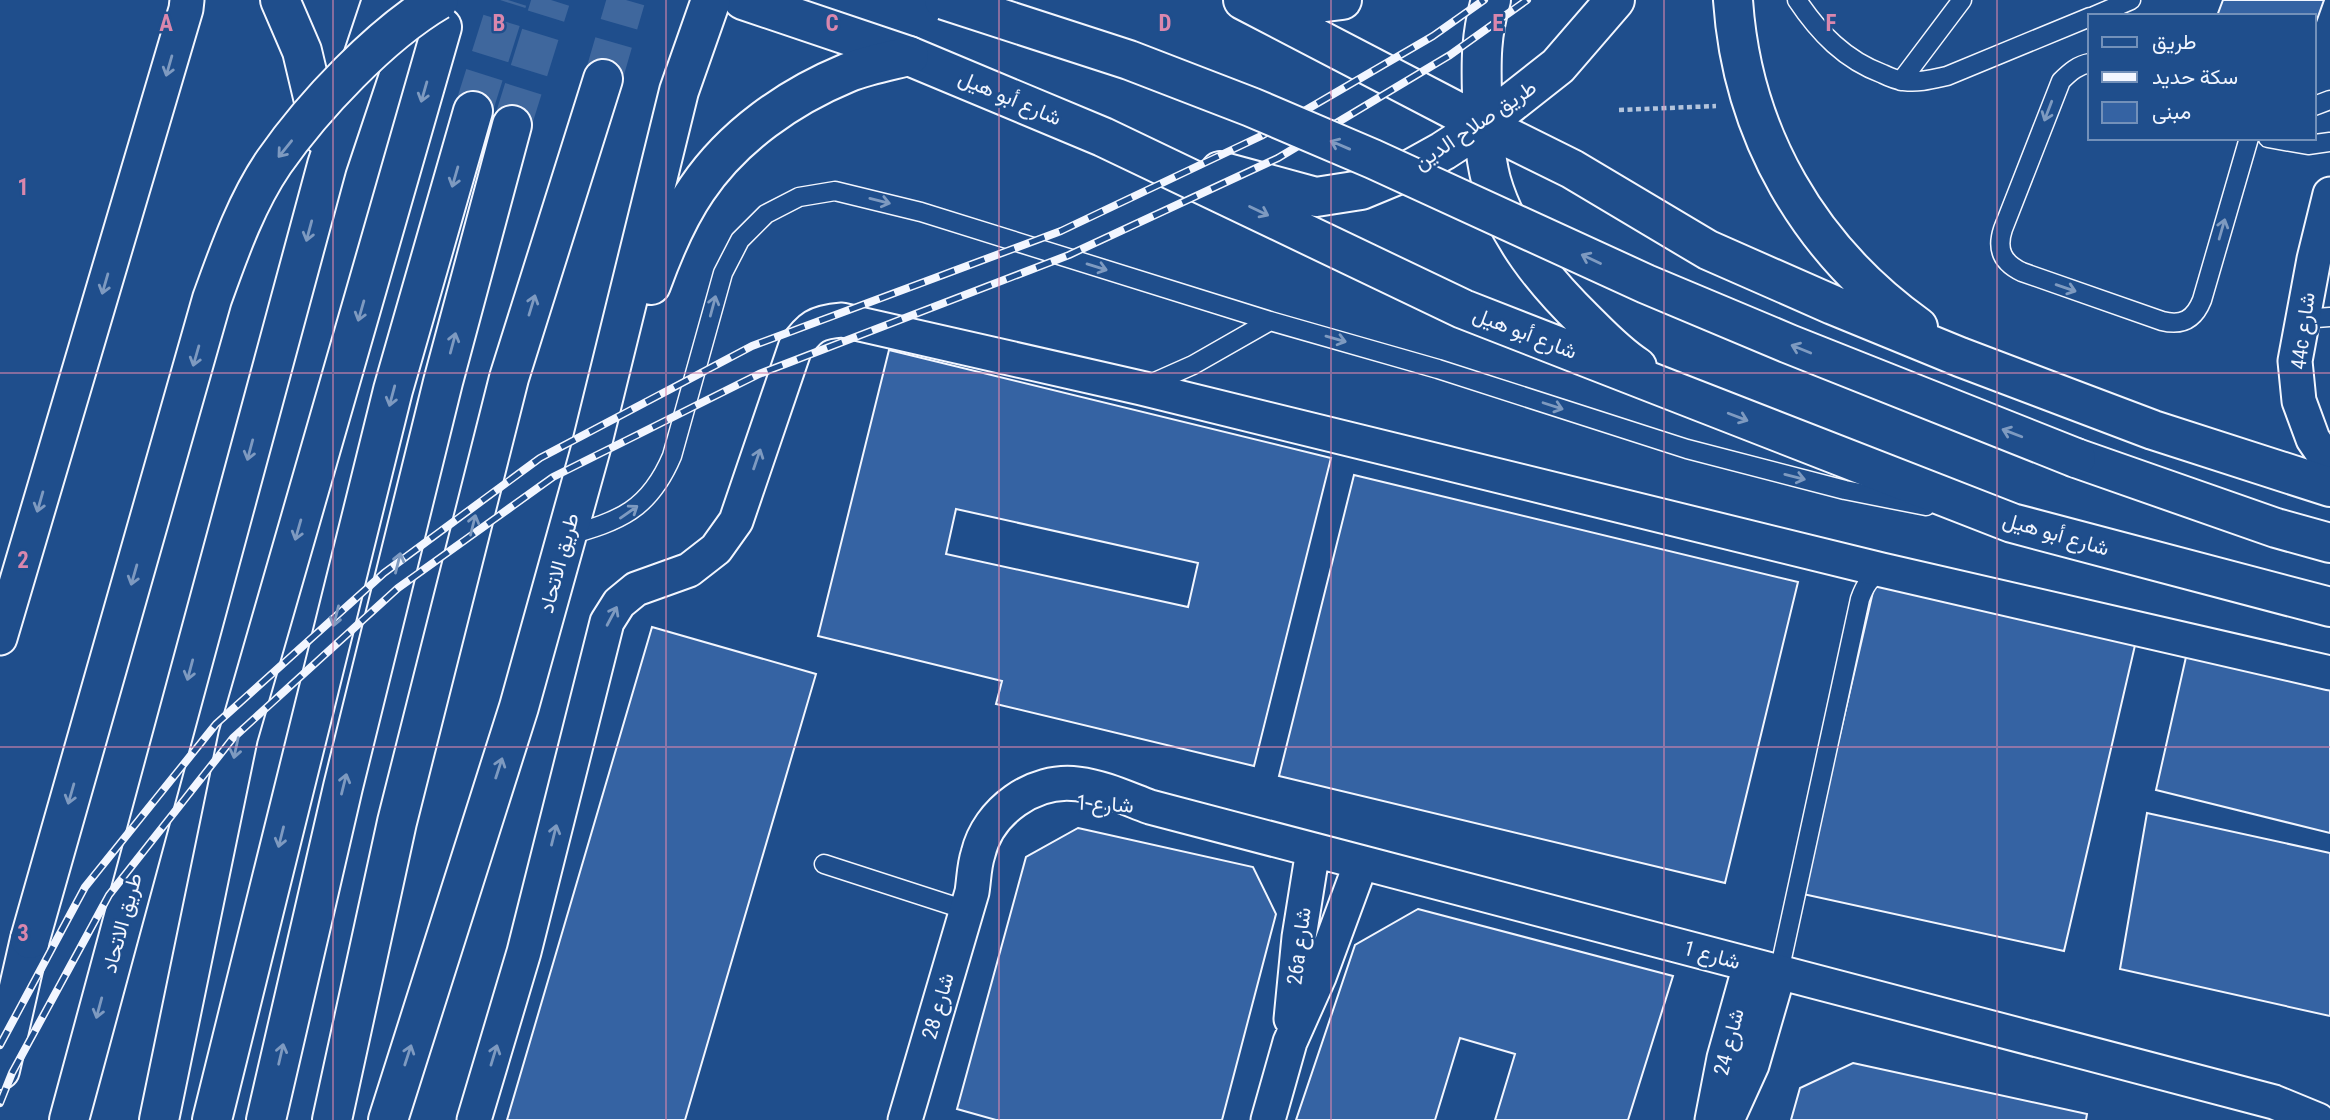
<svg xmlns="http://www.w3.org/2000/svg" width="2330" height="1120" font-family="'Roboto Condensed',Vazirmatn,sans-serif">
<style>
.building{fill:#3563a3;stroke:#f2f6ff;stroke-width:2;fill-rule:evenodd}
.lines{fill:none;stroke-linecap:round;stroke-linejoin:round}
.highway-tunnel{stroke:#3f679d;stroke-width:38;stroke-dasharray:38 19;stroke-linecap:butt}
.lane-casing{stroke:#f2f6ff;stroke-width:21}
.street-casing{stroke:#f2f6ff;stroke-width:37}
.secondary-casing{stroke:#f2f6ff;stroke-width:42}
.primary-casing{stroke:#f2f6ff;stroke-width:42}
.highway-casing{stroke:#f2f6ff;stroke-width:42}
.path{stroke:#b3c4dc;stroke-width:4.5;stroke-dasharray:5 3.5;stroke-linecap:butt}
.lane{stroke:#1f4e8c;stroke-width:18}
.street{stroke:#1f4e8c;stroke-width:33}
.secondary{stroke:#1f4e8c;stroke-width:38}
.primary{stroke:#1f4e8c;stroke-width:38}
.highway{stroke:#1f4e8c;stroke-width:38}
.rail-casing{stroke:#f2f6ff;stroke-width:8}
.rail{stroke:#1f4e8c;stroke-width:5;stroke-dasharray:16;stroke-linecap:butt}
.primary-bridge-casing{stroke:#f2f6ff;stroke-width:42;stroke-linecap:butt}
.primary-bridge{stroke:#1f4e8c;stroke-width:38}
.oneway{stroke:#7e9ac0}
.grid{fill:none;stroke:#da87ad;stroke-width:2;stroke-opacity:0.55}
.labels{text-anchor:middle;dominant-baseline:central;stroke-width:5;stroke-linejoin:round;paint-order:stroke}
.street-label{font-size:21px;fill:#f2f6ff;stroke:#1f4e8c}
.grid-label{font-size:23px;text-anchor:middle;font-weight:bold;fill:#da87ad;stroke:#1f4e8c;stroke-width:5;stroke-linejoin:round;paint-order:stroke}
</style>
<rect width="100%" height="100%" fill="#1f4e8c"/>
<!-- building -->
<path class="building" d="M2223 0H2324L2314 28V16H2217Z
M889 350 1331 458 1254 766 996 704 1002 681 818 636ZM956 509 1198 563 1188 607 946 554Z
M1354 475 1798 582 1725 883 1279 776Z
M1875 583 2136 641 2064 951 1803 894Z
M652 627 816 674 685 1120H507Z
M2186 657 2330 689V833L2156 790Z
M2147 813 2330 853V1016L2120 969Z
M1078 828 1253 867 1276 914 1222 1120H996L957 1109 1026 857Z
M1418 909 1673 976 1628 1120H1495L1515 1054 1460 1038 1435 1120H1296L1355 945Z
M1853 1063 2087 1114 2086 1120H1791L1800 1088Z"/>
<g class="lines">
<!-- highway-tunnel -->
<path class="highway-tunnel" d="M603 79 626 0
M473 111 508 0
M512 125 551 0"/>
<defs>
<path id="lane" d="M1797 0C1819 33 1845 60 1883 74 1889 77 1897 80 1904 81 1919 83 1933 79 1947 76L2090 17
M2094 16 2131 0
M2090 63C2078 65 2070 72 2061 81L2003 229C1996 250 2003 263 2022 272L2162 321C2182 326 2194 320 2202 300L2249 138
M1901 81 1962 0
M2314 106 2330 100
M2268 138 2308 145 2330 142
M2302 319 2330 317
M1148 385 1193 365 1270 321
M566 536C620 521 649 510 672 456L723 273 740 240 766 214 799 197 835 191 921 212 1270 321 1438 369 1687 449 1845 490 1926 506
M824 864 966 910
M1779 972 1860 599C1865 585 1870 578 1882 570"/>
<path id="street" d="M2330 194 2314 259 2295 361 2299 401 2313 439 2330 464
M0 638 186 9 187 0
M1291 1019 1299 937 1313 850
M474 1120 524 952 607 622 619 603 636 589 689 570 716 549 736 521 795 348C809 327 816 322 842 320L1141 388 1882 570 2330 673
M905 1120 972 892C974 879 974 866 978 854 988 811 1034 778 1078 784 1103 787 1126 798 1150 807L2274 1102 2318 1120
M1268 1120 1290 1042 1319 977 1361 863
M1712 1120 1724 1058 1750 965
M1727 1120 1752 1065 1779 972"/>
<path id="secondary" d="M743 0 909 56 1103 137 1463 309 2012 523 2330 607
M1243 0 1483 125 1572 169 1708 250 1833 305 1960 357 2153 430 2330 487
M1491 0C1481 34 1481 60 1482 95 1483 123 1484 153 1491 180 1507 236 1544 281 1585 321 1601 337 1617 354 1637 367
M1733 0C1742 134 1809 249 1918 327
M1257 3 1310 4 1342 0
M1220 171 1316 197 1361 190 1407 171 1443 151 1483 125 1558 66 1615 0"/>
<path id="primary" d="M280 0 302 51 322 135
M651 285C663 252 677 218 697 189 733 136 789 97 847 73 867 65 889 61 909 56
M2076 458 2276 528 2330 543
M0 1070 30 939
M69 1120 327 165 382 0
M388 1120 519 707 591 448 679 91 711 0"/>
<path id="highway" d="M159 1120 238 737 442 27
M212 1120 393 390 473 111
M266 1120 343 787 443 382 512 125
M332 1120 397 822 509 378 603 79"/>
</defs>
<!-- lane casing -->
<use href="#lane" class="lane-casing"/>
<!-- street casing -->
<use href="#street" class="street-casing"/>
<!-- secondary casing -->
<use href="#secondary" class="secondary-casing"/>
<!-- primary casing -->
<use href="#primary" class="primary-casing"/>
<!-- highway casing -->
<use href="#highway" class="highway-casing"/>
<!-- path -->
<path class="path" d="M1619 110 1716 106"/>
<!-- lane -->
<use href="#lane" class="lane"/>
<!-- street -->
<use href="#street" class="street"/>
<!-- secondary -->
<use href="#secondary" class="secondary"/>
<!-- primary -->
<use href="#primary" class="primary"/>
<!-- highway -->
<use href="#highway" class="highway"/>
<defs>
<path id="rail" d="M0 1045 85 887 216 724 384 573 540 458 752 346 1061 231 1261 136 1433 36 1484 0
M0 1103 12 1073 109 895 233 738 398 588 553 477 759 374 1069 255 1278 158 1450 55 1527 0"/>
</defs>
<!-- rail casing -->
<use href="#rail" class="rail-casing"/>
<!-- rail -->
<use href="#rail" class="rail"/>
<defs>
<path id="primary-bridge" d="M944 0 1129 60 1251 107 1373 159 1646 284 1789 344 2076 458
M30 939 212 299C229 252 246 203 274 162 313 106 381 34 439 0"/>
</defs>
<!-- primary-bridge casing -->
<use href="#primary-bridge" class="primary-bridge-casing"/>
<!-- primary-bridge -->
<use href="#primary-bridge" class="primary-bridge"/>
</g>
<!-- one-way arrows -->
<defs><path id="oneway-shaft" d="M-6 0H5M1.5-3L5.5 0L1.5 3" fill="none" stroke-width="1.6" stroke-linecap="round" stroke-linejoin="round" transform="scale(1.75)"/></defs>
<g class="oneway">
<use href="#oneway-shaft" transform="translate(169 66) rotate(106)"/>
<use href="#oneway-shaft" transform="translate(424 92) rotate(106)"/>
<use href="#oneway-shaft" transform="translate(2048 111) rotate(111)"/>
<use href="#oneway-shaft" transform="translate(1340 145) rotate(-157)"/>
<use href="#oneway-shaft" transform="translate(285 149) rotate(129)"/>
<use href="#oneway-shaft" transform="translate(455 177) rotate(106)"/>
<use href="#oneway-shaft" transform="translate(880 201) rotate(14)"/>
<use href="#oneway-shaft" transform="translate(1259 211) rotate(26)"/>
<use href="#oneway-shaft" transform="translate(2222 229) rotate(-74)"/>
<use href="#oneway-shaft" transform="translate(309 231) rotate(105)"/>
<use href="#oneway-shaft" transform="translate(1591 259) rotate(-155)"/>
<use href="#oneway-shaft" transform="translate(1097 267) rotate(17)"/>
<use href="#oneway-shaft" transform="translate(105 284) rotate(106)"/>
<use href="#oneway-shaft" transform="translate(2066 288) rotate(19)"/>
<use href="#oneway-shaft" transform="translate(532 305) rotate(-73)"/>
<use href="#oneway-shaft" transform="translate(713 306) rotate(-75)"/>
<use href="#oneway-shaft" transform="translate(361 311) rotate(106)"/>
<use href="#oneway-shaft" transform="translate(1336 339) rotate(16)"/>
<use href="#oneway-shaft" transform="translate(453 343) rotate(-75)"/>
<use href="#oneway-shaft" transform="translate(1801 349) rotate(-158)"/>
<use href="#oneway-shaft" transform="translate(196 356) rotate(106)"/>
<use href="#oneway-shaft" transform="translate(392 396) rotate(105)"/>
<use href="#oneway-shaft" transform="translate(1553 406) rotate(18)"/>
<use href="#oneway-shaft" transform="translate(1738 417) rotate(21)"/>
<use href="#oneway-shaft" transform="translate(2012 433) rotate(-159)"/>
<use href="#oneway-shaft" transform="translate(250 450) rotate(105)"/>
<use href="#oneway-shaft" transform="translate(757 459) rotate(-71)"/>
<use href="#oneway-shaft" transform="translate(1795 477) rotate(14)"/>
<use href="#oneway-shaft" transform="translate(40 502) rotate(106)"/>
<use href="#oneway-shaft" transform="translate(629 512) rotate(-35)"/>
<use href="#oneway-shaft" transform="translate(473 525) rotate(-76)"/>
<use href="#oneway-shaft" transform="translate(298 530) rotate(106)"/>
<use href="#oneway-shaft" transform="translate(398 563) rotate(-76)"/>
<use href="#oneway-shaft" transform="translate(134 575) rotate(106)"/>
<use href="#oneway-shaft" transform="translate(336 616) rotate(104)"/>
<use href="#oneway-shaft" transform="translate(612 616) rotate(-62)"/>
<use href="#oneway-shaft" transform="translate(190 670) rotate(105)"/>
<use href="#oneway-shaft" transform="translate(236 748) rotate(102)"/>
<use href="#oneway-shaft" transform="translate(499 768) rotate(-72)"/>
<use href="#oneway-shaft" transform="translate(344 784) rotate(-76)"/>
<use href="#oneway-shaft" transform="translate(71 794) rotate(106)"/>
<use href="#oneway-shaft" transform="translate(554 835) rotate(-76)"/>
<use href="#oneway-shaft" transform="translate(281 837) rotate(104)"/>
<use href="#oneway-shaft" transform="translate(99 1008) rotate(105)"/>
<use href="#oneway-shaft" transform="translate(281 1054) rotate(-77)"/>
<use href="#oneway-shaft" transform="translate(408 1055) rotate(-72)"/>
<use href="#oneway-shaft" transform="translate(494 1055) rotate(-73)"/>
</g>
<!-- grid -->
<path class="grid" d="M333 0V1120M666 0V1120M999 0V1120M1331 0V1120M1664 0V1120M1997 0V1120M0 373H2330M0 747H2330"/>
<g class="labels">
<!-- street labels -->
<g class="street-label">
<text transform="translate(1010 98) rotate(23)">شارع أبو هيل</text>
<text transform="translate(1475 125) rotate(-34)">طريق صلاح الدين</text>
<text transform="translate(2303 331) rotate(-83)">44c شارع</text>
<text transform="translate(1525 333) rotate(21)">شارع أبو هيل</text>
<text transform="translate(2056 534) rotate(16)">شارع أبو هيل</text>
<text transform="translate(559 563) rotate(-75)">طريق الاتحاد</text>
<text transform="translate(1105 804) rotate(3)">شارع 1</text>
<text transform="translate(122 923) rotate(-75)">طريق الاتحاد</text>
<text transform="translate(1299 946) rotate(-83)">26a شارع</text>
<text transform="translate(1712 955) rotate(15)">شارع 1</text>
<text transform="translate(938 1006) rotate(-74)">شارع 28</text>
<text transform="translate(1729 1042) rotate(-76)">شارع 24</text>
</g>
</g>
<g class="grid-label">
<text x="166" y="31">A</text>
<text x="499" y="31">B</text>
<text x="832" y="31">C</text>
<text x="1165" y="31">D</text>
<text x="1498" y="31">E</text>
<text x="1831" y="31">F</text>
<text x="23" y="195">1</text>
<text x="23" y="568">2</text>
<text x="23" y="941">3</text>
</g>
<!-- legend -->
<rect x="2088" y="14" width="228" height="126" fill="#1f4e8c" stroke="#7391ba" stroke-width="2"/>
<rect x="2102" y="37" width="35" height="10" fill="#1f4e8c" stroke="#7391ba" stroke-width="2"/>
<text x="2152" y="49" font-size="21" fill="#f2f6ff">طريق</text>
<rect x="2102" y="72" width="35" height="10" fill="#f2f6ff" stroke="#7391ba" stroke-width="2"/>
<text x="2152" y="84" font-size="21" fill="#f2f6ff">سكة حديد</text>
<rect x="2102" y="102" width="35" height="21" fill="#3563a3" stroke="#7391ba" stroke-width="2"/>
<text x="2152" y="119" font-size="21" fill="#f2f6ff">مبنى</text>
</svg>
